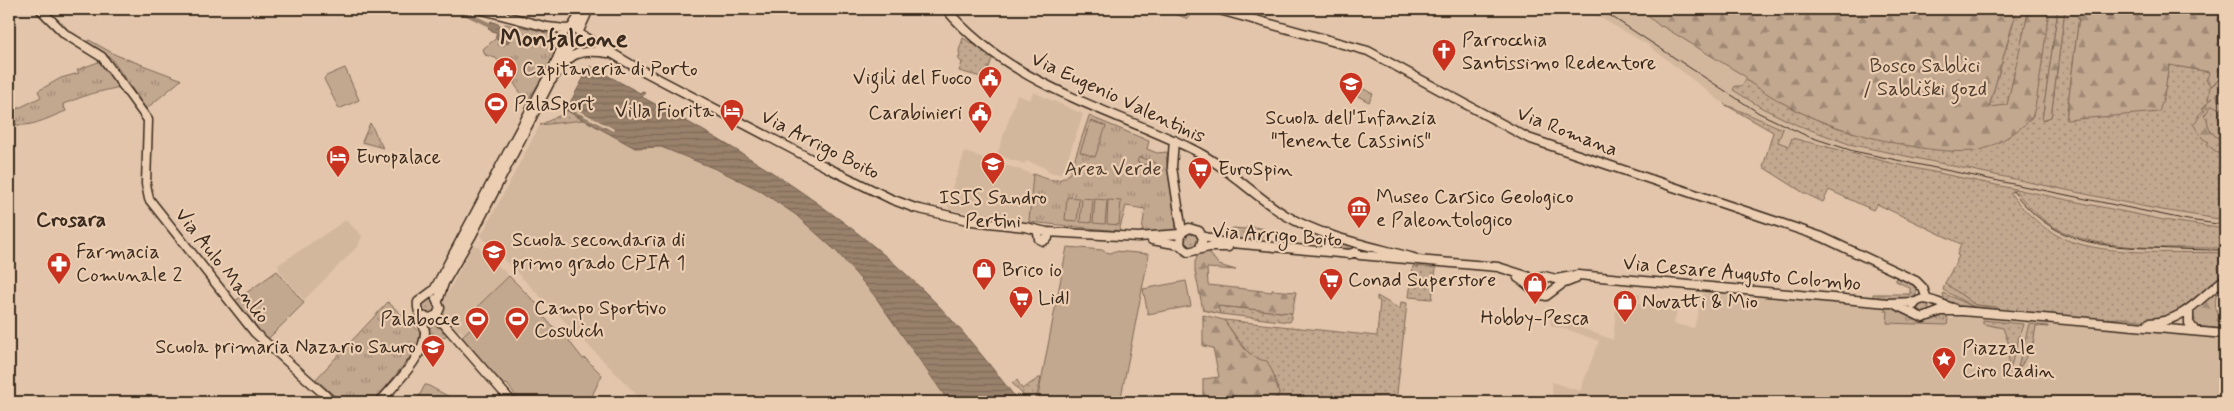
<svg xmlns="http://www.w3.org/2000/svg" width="2234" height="411" font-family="Mynerve,sans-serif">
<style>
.built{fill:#d2b79d}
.grass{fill:url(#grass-dots);stroke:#7f6957}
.forest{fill:url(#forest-firs);stroke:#7f6957}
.park{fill:url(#park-tufts);stroke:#7f6957}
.garden{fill:url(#garden-furrows);stroke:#7f6957}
.pitch{fill:#c3a890;stroke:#7f6957}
.water{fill:url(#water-rules);stroke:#735e4d}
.pier{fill:#e2c5aa}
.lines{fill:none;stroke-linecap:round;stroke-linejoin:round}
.canal{stroke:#99816c;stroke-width:4.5}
.secondary-casing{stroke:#3b2a1e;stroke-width:11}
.primary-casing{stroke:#3b2a1e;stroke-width:11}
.secondary{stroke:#eccfb3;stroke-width:8}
.primary{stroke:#eccfb3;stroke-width:8}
.rail{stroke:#3b2a1e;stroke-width:1}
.labels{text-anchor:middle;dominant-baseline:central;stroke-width:4.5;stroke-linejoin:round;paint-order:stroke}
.poi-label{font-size:20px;fill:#3b2a1e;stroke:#eccfb3;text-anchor:start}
.park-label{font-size:20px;fill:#4f3d2f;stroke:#eccfb3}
.street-label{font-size:20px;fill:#3b2a1e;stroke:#eccfb3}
.neighbourhood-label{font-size:21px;font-weight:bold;fill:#3b2a1e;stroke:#eccfb3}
.district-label{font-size:25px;font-weight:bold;fill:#3b2a1e;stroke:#eccfb3}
</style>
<defs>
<pattern id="grass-dots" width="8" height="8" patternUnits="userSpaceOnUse" patternTransform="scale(1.25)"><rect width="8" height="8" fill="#c3a890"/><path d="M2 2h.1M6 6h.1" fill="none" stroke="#a08975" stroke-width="1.8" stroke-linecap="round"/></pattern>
<pattern id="forest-firs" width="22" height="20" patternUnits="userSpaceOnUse" patternTransform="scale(1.25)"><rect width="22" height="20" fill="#c3a890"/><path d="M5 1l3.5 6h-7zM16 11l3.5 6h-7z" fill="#a08975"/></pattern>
<pattern id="park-tufts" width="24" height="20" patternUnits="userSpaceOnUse" patternTransform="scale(1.25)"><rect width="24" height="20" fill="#c3a890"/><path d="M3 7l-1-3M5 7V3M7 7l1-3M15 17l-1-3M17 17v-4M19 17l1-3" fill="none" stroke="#a08975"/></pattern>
<pattern id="garden-furrows" width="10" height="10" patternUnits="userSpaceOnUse" patternTransform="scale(1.25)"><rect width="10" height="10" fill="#c3a890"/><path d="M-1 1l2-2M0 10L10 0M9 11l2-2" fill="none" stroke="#a08975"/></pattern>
<pattern id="water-rules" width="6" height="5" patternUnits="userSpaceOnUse" patternTransform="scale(1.25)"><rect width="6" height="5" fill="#99816c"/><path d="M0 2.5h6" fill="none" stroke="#7e6a58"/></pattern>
</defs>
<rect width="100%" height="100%" fill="#e2c5aa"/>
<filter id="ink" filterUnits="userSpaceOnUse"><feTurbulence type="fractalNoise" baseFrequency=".02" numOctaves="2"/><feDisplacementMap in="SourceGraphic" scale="10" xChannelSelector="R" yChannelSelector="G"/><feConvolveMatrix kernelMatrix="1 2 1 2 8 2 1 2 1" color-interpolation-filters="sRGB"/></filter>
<g filter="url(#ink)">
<!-- built -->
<path class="built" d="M1585 9H1645L1644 13 1661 27 1662 26 1684 38 1747 77 1741 86 1733 90 1762 108 1797 125 1849 144 2156 209 2225 220V229L2164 220 1895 164 1840 151 1803 139 1789 146 1778 142 1783 129 1724 104 1648 45Z
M1033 92 1083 114 1064 170 1059 174 1048 172 1046 168 1026 161 1025 164 997 155 1017 95 1030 100Z
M583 120 635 148 661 147 718 170 759 190 796 215 837 252 874 295 949 402H644L481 236 540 125Z
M965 152 1033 174 1029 221 991 217 949 209 947 202Z
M2015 189 2039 216 2055 227 2085 240 2115 245 2225 248V253L2120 250 2074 243 2055 233 2031 216 2010 193Z
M346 220 362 236 358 246 304 300 280 272 278 265Z
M473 245 479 247 509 276 480 305 475 313 472 327 464 334 460 330 457 331 448 323 443 312V302Z
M1618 291 1640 294 1639 303 1677 310 1674 324 1694 328 1704 291 1890 307 1917 321 1925 322 1938 318 1952 319 1956 317 2225 338V402H1553L1552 382 1580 391 1599 341 1569 330 1551 326V319L1568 323 1613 340Z"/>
<!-- grass -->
<path class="grass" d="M2017 9H2029L2007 106 1989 107Z
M2049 9H2058L2042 120 2051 117 2065 9H2080L2066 119 2164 96 2169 65 2210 72 2211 85 2222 77 2225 78V82H2222L2217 94 2225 90 2223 101H2217L2218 98 2198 115 2209 142 2207 144 2225 159V220L2156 209 1849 144 1797 125 1762 108 1733 90 1735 86H1741L1746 80 1794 109 1820 121 1842 129 1924 148 2033 115Z
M963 38 991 55 992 59 985 78 959 71 962 63 958 58 960 57 959 51Z
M1724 104 1783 129 1778 142 1789 146 1792 138 1895 164 2164 220 2225 229V248C2174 247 2098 253 2054 227 2038 217 2026 204 2015 190L2010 193C2026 214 2050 236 2076 243 2120 256 2179 251 2225 253V275L2174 315 2150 321 2121 318 2096 319 1997 311 1996 307 1975 305 1945 283 1959 256 1957 255 1961 244 1877 204 1873 210 1829 190 1823 202 1804 193 1763 167 1773 132Z
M2212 105H2225L2220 113 2224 116 2225 114V139L2221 140C2212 135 2208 129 2207 119L2203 116Z
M566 110 583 120 540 125 563 114Z
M1248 226 1265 229 1263 232 1265 234 1260 243 1229 239 1230 230 1233 228 1245 229Z
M1184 240a7 7 0 1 1 14 0a7 7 0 1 1-14 0Z
M1332 238 1352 245V250L1332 248Z
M1413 266 1436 268 1432 299 1409 297Z
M1943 293 1976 308V309L1945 303Z
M1377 296 1400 309 1401 302 1407 303 1396 402H1272L1279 394 1257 360 1244 348 1224 320 1377 336 1380 301 1377 300Z
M428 298 434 300 437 305 433 315 422 314 421 303Z
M1917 308a6 6 0 1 1 12 0a6 6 0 1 1-12 0Z
M1217 306 1292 313 1290 322 1220 314Z
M1983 320 2023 324 2009 373 2008 364 2010 347 2003 328 1983 324Z
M437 324 447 335 434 344 421 360 425 350 430 328 432 325Z
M2029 324 2048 326V327L2036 326 2033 344 2021 366 2018 367Z
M1039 378H1041L1035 402H1025L1024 396 1012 383 1017 380 1022 389Z"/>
<!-- forest -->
<path class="forest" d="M1645 9H2017L1989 107 2007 105 2029 9H2049C2047 24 2037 110 2032 117 2022 130 1990 150 1974 151 1931 155 1851 135 1811 117 1788 107 1767 94 1746 80V77L1662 26 1661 27 1644 13Z
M2058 9H2065L2051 117 2042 120Z
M2080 9H2225V78L2222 77 2211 86 2206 80 2210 72 2169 65 2164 96 2159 112 2066 120Z
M2220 79 2225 82V90L2217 94 2218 101H2223L2225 98V105L2220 109 2212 105 2204 116 2207 119C2208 129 2212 135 2221 140L2225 139V159L2207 144 2209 142 2203 139 2193 124C2198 120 2199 115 2205 111L2202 108 2213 98 2208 101 2210 87Z
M1208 251 1219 265 1236 270 1207 268 1208 285 1272 292V290L1296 292 1292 313 1218 306 1220 314 1203 310 1195 271V262L1198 255Z
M2214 291 2217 292C2212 315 2221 313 2225 329L2194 326C2189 307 2201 302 2214 291Z
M1203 315 1224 320C1235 335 1246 359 1267 361L1273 373 1279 394 1272 402 1203 397V379L1219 377 1213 348 1203 346Z"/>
<!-- park -->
<path class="park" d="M505 24C521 28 550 28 559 43L553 61 528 100 525 99 496 58 485 55 483 49 499 36Z
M89 40 116 55 180 79 181 80 146 109 111 58 86 43Z
M101 61 120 87 90 94 63 104 66 111C47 118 28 130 9 123V113L41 97 38 91 61 78 79 73 77 70Z
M1089 116 1149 141 1147 149 1157 153 1167 152 1168 158 1166 157 1176 225 1174 231 1142 232 1145 209 1126 206 1119 231 1029 222 1033 174C1047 179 1058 185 1070 173Z
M370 123 383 148 362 142Z
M1896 276 1913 285 1917 291 1915 297 1906 299H1873V294H1910V288L1896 281Z
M1945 283 1975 305 1996 307 1997 311 1978 309 1943 290Z
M388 302 420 332 418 347 374 402H341L316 379Z
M1886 306 1909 314 1920 321H1929L1942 314 1948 318 1947 325 1887 323 1888 311H1885Z"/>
<!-- garden -->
<path class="garden" d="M1163 9H1193L1188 19Z"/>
<!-- pitch -->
<path class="pitch" d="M345 68 359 100 339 109 324 79 326 76Z
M1360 87 1373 94 1369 102 1356 95Z
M1091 121 1106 126 1095 157 1080 152Z
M1139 157 1156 163 1155 168 1137 162Z
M1067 197 1079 198 1077 221 1065 220Z
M1082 198 1093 199 1091 223 1080 222Z
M1095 199 1107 200 1105 224 1093 223Z
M1108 200 1121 201 1119 225 1107 224Z
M1067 247 1102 250 1105 252 1111 253 1114 251 1149 254 1121 397 1122 402H1035L1036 397H1038Z
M277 271 304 303 267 340 235 301Z
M509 276 541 308 539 311 552 326 571 339 569 341 583 359 585 358 602 375 589 402 520 401 507 384 503 385 461 337 472 327 475 313 480 304Z
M1186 281 1191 306 1148 314 1143 289Z
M425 385H427L459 402H416Z"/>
<!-- water -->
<path class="water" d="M491 21 500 25V27L512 36 507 44 495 37 497 33 488 29Z
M590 66 640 93 642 91 645 92 642 97C742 150 843 212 925 292 960 326 989 364 1019 402H949L874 295 837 252 796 215 759 190 718 170 661 147 635 148 566 110Z"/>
<!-- pier -->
<path class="pier" d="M568 105 614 129 613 131 567 107Z"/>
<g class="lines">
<!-- canal -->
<path class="canal" d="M457 9 494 27"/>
<defs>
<path id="secondary" d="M40 9 65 34 102 57 148 120 146 184 149 199 255 333 333 402
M946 9C1009 84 1104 107 1190 148 1224 164 1253 195 1285 215 1324 238 1371 246 1414 258
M1216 9 1368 51 1528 138 1822 237 1916 281 1923 288 1927 299
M572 27 583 9
M579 31 589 9
M1174 140 1172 167 1182 232
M1322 251 1329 244 1327 233
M433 317 444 324 512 402"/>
<path id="primary" d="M479 9 547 27 566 29
M581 35 630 64 832 170 891 199 915 208 972 221 1025 227 1047 232 1138 237 1180 234
M560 61 571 46
M551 81C569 55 575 48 608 53
M1038 233 1039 239 1043 241 1048 238V235
M1202 236 1221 242 1350 254 1355 252 1360 255 1498 267 1533 278 1544 276 1556 279 1578 275 1888 303 1916 302
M1152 240 1180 245
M1200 248 1203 238 1199 231 1189 228 1181 233 1180 245 1188 252 1209 247H1228
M1518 278C1527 283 1537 295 1546 296L1562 284 1575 279
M438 301 444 283 472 235 552 78
M1896 305 1923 318 1941 311H1962L2225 334
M1914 305C1922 292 1941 305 1953 308
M2189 309V323L2195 331
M421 316 430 318 437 315 440 308 436 299
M2149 323C2184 322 2199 298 2225 279
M380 402C394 385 425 356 425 333 425 322 416 313 418 302L434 290 555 64 564 42 563 34 566 29 573 28 579 31 581 38 577 45"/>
</defs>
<!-- secondary casing -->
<use href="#secondary" class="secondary-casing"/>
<!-- primary casing -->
<use href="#primary" class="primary-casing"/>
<!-- secondary -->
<use href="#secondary" class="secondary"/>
<!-- primary -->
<use href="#primary" class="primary"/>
<!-- rail -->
<path class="rail" d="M1600 9 1759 113 1807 136 1853 151 2188 220 2225 225
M2013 191C2051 240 2089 246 2148 248 2174 249 2200 250 2225 250"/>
</g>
</g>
<!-- icons -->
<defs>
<symbol id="church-pin" viewBox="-11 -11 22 30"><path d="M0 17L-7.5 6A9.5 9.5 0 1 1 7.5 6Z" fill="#c8321e" stroke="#eccfb3"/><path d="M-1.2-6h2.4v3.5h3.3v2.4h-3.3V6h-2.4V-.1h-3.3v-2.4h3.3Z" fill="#fff"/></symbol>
<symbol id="civic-pin" viewBox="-11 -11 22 30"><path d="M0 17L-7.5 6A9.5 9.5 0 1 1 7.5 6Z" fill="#c8321e" stroke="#eccfb3"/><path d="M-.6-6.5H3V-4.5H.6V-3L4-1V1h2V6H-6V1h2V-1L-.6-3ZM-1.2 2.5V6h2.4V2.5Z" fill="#fff"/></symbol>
<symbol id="school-pin" viewBox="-11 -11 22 30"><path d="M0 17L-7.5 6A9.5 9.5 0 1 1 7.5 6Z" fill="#c8321e" stroke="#eccfb3"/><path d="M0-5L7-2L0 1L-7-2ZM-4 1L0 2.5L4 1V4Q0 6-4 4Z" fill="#fff"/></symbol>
<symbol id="stadium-pin" viewBox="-11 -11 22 30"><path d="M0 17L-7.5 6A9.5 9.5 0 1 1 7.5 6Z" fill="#c8321e" stroke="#eccfb3"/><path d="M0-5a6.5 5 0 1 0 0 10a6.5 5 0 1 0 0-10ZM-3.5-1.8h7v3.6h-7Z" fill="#fff"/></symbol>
<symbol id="hotel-pin" viewBox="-11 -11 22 30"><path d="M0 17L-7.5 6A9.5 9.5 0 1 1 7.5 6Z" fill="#c8321e" stroke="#eccfb3"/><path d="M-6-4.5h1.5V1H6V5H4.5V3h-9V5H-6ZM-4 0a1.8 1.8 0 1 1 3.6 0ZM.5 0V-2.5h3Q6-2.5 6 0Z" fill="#fff"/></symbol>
<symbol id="supermarket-pin" viewBox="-11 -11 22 30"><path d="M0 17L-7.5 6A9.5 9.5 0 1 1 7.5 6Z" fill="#c8321e" stroke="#eccfb3"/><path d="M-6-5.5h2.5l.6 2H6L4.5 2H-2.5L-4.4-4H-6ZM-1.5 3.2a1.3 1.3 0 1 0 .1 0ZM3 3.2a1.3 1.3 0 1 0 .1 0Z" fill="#fff"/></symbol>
<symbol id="museum-pin" viewBox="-11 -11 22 30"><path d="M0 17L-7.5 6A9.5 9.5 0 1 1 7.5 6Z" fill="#c8321e" stroke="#eccfb3"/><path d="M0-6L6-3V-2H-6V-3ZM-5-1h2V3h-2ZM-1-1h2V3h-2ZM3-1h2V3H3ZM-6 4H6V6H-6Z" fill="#fff"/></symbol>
<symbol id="pharmacy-pin" viewBox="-11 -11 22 30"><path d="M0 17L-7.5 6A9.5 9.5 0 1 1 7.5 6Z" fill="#c8321e" stroke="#eccfb3"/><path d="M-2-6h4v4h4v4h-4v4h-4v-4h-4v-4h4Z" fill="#fff"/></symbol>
<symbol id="shop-pin" viewBox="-11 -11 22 30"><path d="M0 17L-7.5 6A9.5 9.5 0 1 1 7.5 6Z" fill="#c8321e" stroke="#eccfb3"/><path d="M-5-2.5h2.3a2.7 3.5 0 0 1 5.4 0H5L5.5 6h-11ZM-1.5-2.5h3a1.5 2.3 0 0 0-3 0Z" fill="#fff"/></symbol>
<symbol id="sight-pin" viewBox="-11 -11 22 30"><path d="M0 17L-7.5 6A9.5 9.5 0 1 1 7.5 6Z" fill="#c8321e" stroke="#eccfb3"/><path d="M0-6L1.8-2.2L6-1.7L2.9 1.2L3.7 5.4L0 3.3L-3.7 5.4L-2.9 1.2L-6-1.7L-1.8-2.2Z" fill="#fff"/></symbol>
</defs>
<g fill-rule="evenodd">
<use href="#church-pin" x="1430" y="37" width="28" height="38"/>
<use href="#civic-pin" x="491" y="55" width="28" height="38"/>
<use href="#civic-pin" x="976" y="64" width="28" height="38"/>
<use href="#school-pin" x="1337" y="70" width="28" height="38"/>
<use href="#stadium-pin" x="482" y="90" width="28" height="38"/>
<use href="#hotel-pin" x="718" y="97" width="28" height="38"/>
<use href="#civic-pin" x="966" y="99" width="28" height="38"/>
<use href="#hotel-pin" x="324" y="143" width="28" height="38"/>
<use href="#school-pin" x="979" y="150" width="28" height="38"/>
<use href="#supermarket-pin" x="1186" y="155" width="28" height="38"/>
<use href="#museum-pin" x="1345" y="194" width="28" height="38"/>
<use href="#school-pin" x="480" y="238" width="28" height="38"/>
<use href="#pharmacy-pin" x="45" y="250" width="28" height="38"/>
<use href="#shop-pin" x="970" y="256" width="28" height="38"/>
<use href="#supermarket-pin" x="1317" y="266" width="28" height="38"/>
<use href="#shop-pin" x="1521" y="270" width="28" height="38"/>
<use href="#supermarket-pin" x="1007" y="284" width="28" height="38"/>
<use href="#shop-pin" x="1611" y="288" width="28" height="38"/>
<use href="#stadium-pin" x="463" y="305" width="28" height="38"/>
<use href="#stadium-pin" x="503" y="305" width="28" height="38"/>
<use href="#school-pin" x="419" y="333" width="28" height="38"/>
<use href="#sight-pin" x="1930" y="345" width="28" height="38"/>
</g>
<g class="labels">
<!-- poi labels -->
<g class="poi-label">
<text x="1462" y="40">Parrocchia<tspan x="1462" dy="23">Santissimo Redentore</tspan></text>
<text x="522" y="69">Capitaneria di Porto</text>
<text x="972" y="78" text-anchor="end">Vigili del Fuoco</text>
<text x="514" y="104">PalaSport</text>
<text x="714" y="111" text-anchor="end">Villa Fiorita</text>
<text x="962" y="113" text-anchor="end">Carabinieri</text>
<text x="1351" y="118" text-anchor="middle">Scuola dell'Infanzia<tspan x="1351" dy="23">"Tenente Cassinis"</tspan></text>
<text x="356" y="157">Europalace</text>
<text x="1218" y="169">EuroSpin</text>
<text x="1376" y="197">Museo Carsico Geologico<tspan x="1376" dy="23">e Paleontologico</tspan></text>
<text x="993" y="198" text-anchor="middle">ISIS Sandro<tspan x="993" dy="23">Pertini</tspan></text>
<text x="512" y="240">Scuola secondaria di<tspan x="512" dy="23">primo grado CPIA 1</tspan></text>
<text x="76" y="252">Farmacia<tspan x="76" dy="23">Comunale 2</tspan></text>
<text x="1002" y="270">Brico io</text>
<text x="1348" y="280">Conad Superstore</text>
<text x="1038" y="298">Lidl</text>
<text x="1642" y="302">Novatti &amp; Mio</text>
<text x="534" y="308">Campo Sportivo<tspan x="534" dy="23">Cosulich</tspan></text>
<text x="1535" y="318" text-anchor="middle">Hobby-Pesca</text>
<text x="460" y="319" text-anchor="end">Palabocce</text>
<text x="416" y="347" text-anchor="end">Scuola primaria Nazario Sauro</text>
<text x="1962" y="348">Piazzale<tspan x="1962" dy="23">Ciro Radin</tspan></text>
</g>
<!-- park labels -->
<g class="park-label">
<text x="1925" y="66">Bosco Sablici<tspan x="1925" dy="23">/ Sabliški gozd</tspan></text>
<text x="1113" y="169">Area Verde</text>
</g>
<!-- street labels -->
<g class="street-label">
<text transform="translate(1118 98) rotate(25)">Via Eugenio Valentinis</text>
<text transform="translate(1567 132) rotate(21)">Via Romana</text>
<text transform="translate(820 145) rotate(27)">Via Arrigo Boito</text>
<text transform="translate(1277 236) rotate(4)">Via Arrigo Boito</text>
<text transform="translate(222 266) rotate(52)">Via Aulo Manlio</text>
<text transform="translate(1742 274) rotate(5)">Via Cesare Augusto Colombo</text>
</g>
<!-- neighbourhood labels -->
<g class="neighbourhood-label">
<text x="71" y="220">Crosara</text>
</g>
<!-- district labels -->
<g class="district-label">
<text x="564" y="39">Monfalcone</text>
</g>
</g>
<!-- margin -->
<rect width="2234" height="411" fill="none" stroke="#eccfb3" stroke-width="30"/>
<rect x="15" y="15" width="2204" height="381" fill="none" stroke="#3b2a1e" stroke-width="2" filter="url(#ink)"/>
</svg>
